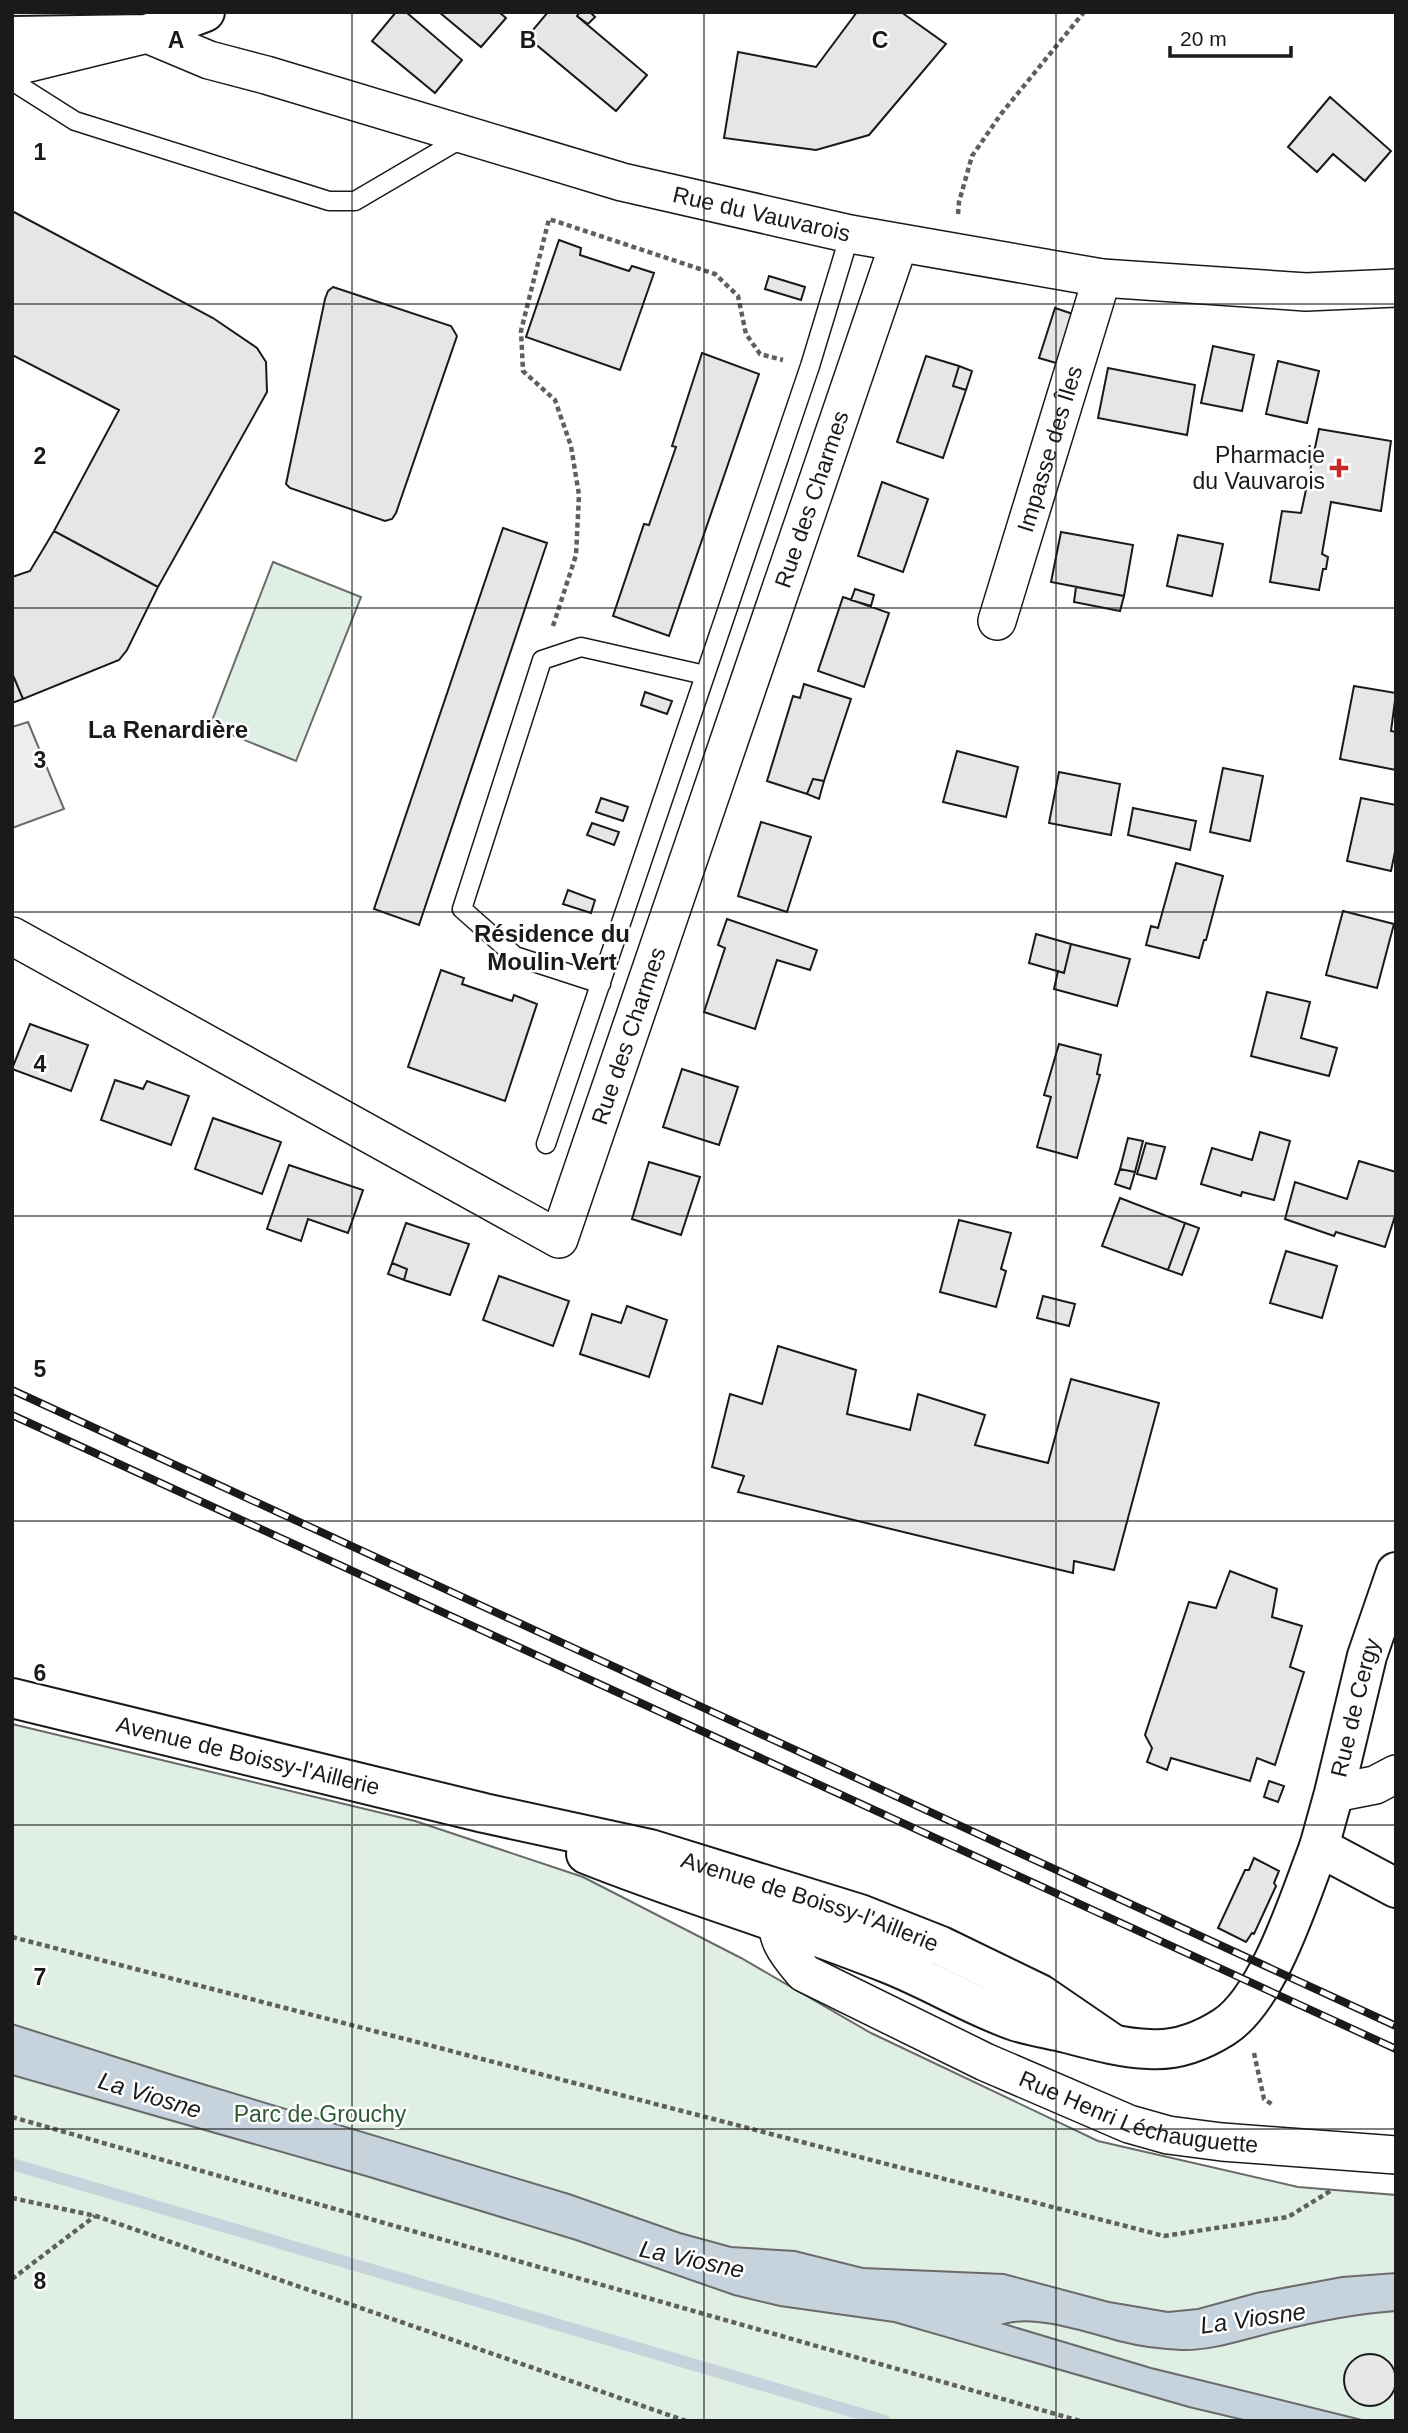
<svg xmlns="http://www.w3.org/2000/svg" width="1408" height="2433" font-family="Arial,sans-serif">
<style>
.green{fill:#e0efe3;stroke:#6a6a6a;stroke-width:2}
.parking{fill:#ededed;stroke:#6a6a6a;stroke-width:2}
.water{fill:#c6d2dc;stroke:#6a6a6a;stroke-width:2}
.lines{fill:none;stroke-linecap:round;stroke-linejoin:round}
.stream{stroke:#c6d2dc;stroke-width:12}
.building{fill:#e6e6e6;stroke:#1a1a1a;stroke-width:2}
.service-casing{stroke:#1a1a1a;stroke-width:21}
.minor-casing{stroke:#1a1a1a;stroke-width:40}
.tertiary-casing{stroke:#1a1a1a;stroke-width:42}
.secondary-casing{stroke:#1a1a1a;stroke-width:42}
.path{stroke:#5f5f5f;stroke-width:4.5;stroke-dasharray:5 3.5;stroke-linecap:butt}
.service{stroke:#fff;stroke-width:18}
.minor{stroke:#fff;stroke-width:37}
.tertiary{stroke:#fff;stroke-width:38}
.secondary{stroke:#fff;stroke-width:38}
.rail-casing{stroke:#1a1a1a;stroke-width:8}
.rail{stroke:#fff;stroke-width:5;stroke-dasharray:16;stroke-linecap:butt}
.grid{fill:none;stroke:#1a1a1a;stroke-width:2;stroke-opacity:0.55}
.poi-dot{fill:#c62828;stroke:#fff;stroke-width:2.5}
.labels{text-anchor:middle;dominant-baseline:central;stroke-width:5;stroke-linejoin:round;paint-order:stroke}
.street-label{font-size:23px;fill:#1a1a1a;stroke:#fff}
.poi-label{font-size:23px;fill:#1a1a1a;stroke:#fff;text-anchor:end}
.park-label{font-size:23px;fill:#2b5a34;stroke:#fff}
.neighbourhood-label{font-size:24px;font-weight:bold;fill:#1a1a1a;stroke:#fff}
.water-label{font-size:24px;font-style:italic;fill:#1a1a1a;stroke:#fff}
.grid-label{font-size:23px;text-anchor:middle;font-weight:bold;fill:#1a1a1a;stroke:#fff;stroke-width:5;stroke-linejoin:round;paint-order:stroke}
</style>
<rect width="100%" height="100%" fill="#fff"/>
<!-- green -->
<path class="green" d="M273 562 361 597 296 761 210 726Z
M12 1724 415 1821 583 1877 741 1958 871 2033 1098 2141 1298 2187 1396 2195V2421H12Z"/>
<!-- parking -->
<path class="parking" d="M28 722 64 809 12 828V727Z"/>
<!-- water -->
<path class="water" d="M12 2024 176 2076 569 2194 680 2233 731 2247 795 2251 863 2268 1004 2274 1109 2302 1168 2312 1198 2309 1256 2293 1342 2277 1396 2273V2311C1355 2314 1314 2322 1275 2332 1245 2339 1213 2351 1181 2350 1162 2349 1142 2347 1123 2342 1091 2334 1036 2314 1004 2324L1151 2368 1366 2421H1248L1189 2407 894 2322 780 2306 734 2295 576 2240 366 2176 12 2075Z"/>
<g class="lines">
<!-- stream -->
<path class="stream" d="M12 2164 885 2421"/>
</g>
<!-- building -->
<path class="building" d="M396 12H406L462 60 435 93 372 41Z
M439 12H499L506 18 481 47Z
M548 12H580L577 16 647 75 616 111 527 37Z
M580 12H590L595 17 588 24 577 16Z
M857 12H901L946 44 869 135 816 150 724 138 738 52 816 67Z
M1330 97 1391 151 1365 181 1333 154 1317 172 1288 147Z
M12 211 213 318 257 348 266 362 267 392 158 587 54 531 119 410 12 355Z
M559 240 581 248 580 255 629 271 632 266 654 273 620 370 526 337Z
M769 276 805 287 801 300 765 289Z
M333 287 451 326 457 336 396 513 392 519 385 521 290 488 286 484 325 299 328 291Z
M1055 308 1079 316 1063 365 1039 358Z
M1213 346 1254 355 1242 411 1201 403Z
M702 353 759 374 669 636 613 616 644 524 649 525 676 447 672 446Z
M926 356 959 366 953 386 966 390 943 458 897 442Z
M1278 361 1319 371 1307 423 1266 414Z
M959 366 972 371 966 390 953 386Z
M1108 368 1195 385 1187 435 1098 418Z
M1319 429 1391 441 1381 511 1331 502 1322 554 1328 557 1326 569H1323L1319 590 1270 582 1282 511 1301 513Z
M882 482 928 499 903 572 858 556Z
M503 528 547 543 419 925 374 909Z
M54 531 158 587 127 650 119 660 23 699 12 673V577L30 571Z
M1061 532 1133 545 1124 596 1051 582Z
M1178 535 1223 544 1212 596 1167 586Z
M1076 587 1124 596 1120 611 1074 602Z
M855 589 874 595 871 606 851 600Z
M843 597 889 613 864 687 818 671Z
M12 673 23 699 12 703Z
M804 684 851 699 824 781 813 779 807 794 767 781 793 696 800 698Z
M1354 686 1396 693 1391 731 1396 732V770L1340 759Z
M645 692 672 701 667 714 641 705Z
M957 751 1018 767 1006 817 943 802Z
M1223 768 1263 776 1250 841 1210 832Z
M1059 772 1120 784 1111 835 1049 823Z
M813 779 824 781 819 799 807 794Z
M601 798 628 807 623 821 596 812Z
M1361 798 1396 805V847L1391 871 1347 861Z
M1133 808 1196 821 1190 850 1128 835Z
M761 822 811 837 787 912 738 896Z
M592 823 619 832 614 845 587 835Z
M1176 863 1223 876 1206 940H1204L1199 958 1146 945 1151 926 1158 928Z
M568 890 595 900 591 913 563 904Z
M1343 911 1394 924 1377 988 1326 975Z
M727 919 817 950 810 970 777 960 755 1029 704 1012 725 948 718 945Z
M1036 934 1071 944 1064 973 1029 963Z
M1071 944 1130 959 1117 1006 1054 989 1058 971 1064 973Z
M441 970 464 978 462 984 512 1001 514 995 537 1004 505 1101 408 1067Z
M1267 992 1310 1002 1301 1038 1337 1048 1329 1076 1251 1056Z
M30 1024 88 1045 71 1091 12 1069Z
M1059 1044 1101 1055 1097 1074 1100 1075 1077 1158 1037 1147 1051 1097 1044 1095Z
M682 1069 738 1087 719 1145 663 1127Z
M115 1080 143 1089 147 1081 189 1096 171 1145 101 1120Z
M213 1118 281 1142 262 1194 195 1169Z
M1260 1132 1290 1141 1274 1200 1242 1192 1241 1196 1201 1184 1212 1148 1252 1160Z
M1128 1138 1143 1141 1135 1172 1120 1169Z
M1146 1143 1165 1147 1156 1179 1137 1174Z
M1359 1161 1396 1172V1213L1385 1247 1336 1232 1334 1236 1285 1219 1295 1182 1347 1199Z
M649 1162 700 1177 681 1235 632 1219Z
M289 1165 363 1190 348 1233 308 1219 301 1241 267 1229Z
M1120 1169 1135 1172 1130 1189 1115 1184Z
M1120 1198 1185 1223 1168 1270 1102 1246Z
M959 1220 1011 1233 1001 1269 1006 1271 996 1307 940 1292Z
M406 1223 469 1244 450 1295 404 1280 407 1269 392 1263Z
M1185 1223 1199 1228 1182 1275 1168 1270Z
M1286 1251 1337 1266 1322 1318 1270 1303Z
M392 1263 407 1269 404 1280 388 1274Z
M499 1276 569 1301 553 1346 483 1320Z
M1043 1296 1075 1304 1069 1326 1037 1318Z
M627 1306 667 1320 649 1377 580 1354 592 1314 621 1323Z
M778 1346 856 1370 847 1414 910 1430 918 1394 985 1415 975 1445 1048 1463 1071 1379 1159 1403 1114 1570 1074 1561 1073 1573 738 1492 744 1476 712 1467 730 1394 762 1404Z
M1230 1571 1277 1589 1272 1617 1302 1626 1290 1667 1304 1672 1275 1765 1257 1758 1250 1781 1171 1758 1167 1770 1147 1762 1152 1748 1145 1735 1189 1602 1216 1608Z
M1269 1781 1284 1786 1278 1802 1264 1797Z
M1254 1858 1279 1871 1274 1883 1276 1886 1254 1934 1252 1933 1246 1942 1218 1928 1245 1870H1249Z
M1344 2380a26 26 0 1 1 52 0a26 26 0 1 1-52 0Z"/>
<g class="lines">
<defs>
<path id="service" d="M12 81 75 121 329 201H355L464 137
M601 984 515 956 462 909 542 660 581 647 705 675
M546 1144 810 366 850 234"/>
<g id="minor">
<path id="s1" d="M12 67 147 34 209 60 266 75 622 182 850 234 1102 278 1306 292 1396 288"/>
<path id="s2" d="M997 621 1102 278"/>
<path id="s3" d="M12 936 559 1239 899 243"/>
<path d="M1334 1793 1375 1785 1396 1774"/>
<path id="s4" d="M798 1902C794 1905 788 1909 784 1913 767 1932 792 1959 804 1973L985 2062 1129 2124 1168 2135 1222 2142 1396 2155"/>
</g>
<g id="tertiary">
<path d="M12 36 147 34 205 12"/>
<path id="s5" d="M1319 1847 1334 1793 1367 1656 1396 1572"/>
</g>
<g id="secondary">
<path id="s6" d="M12 1698 484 1813 650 1849 860 1914 941 1946 1040 1994 1113 2044"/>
<path d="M586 1854C686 1894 790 1924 889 1964 932 1981 972 2006 1015 2021 1031 2026 1049 2029 1066 2033 1093 2040 1121 2048 1149 2049 1175 2051 1202 2041 1224 2027 1269 1998 1300 1896 1319 1847L1396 1888"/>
</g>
</defs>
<!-- service casing -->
<use href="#service" class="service-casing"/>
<!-- minor casing -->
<use href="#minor" class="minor-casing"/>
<!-- tertiary casing -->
<use href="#tertiary" class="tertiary-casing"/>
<!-- secondary casing -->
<use href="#secondary" class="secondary-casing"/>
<!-- path -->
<path class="path" d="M958 214 959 202 972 156 1001 114 1084 12
M553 626 576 555 579 495 571 446 555 400 523 371 521 331 549 219 715 274 738 296 746 334 760 354 783 360
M12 1937 1164 2236 1288 2217 1332 2190
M1254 2053 1264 2099 1273 2105
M12 2117 1080 2421
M12 2198 96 2216 686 2421
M12 2279 95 2216"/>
<!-- service -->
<use href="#service" class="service"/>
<!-- minor -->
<use href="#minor" class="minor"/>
<!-- tertiary -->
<use href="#tertiary" class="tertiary"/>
<!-- secondary -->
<use href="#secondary" class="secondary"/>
<defs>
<path id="rail" d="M12 1390 1396 2026
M12 1415 1396 2049"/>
</defs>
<!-- rail casing -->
<use href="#rail" class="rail-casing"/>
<!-- rail -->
<use href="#rail" class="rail"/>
</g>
<!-- grid -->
<path class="grid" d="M352 12V2421M704 12V2421M1056 12V2421M12 304H1396M12 608H1396M12 912H1396M12 1216H1396M12 1521H1396M12 1825H1396M12 2129H1396"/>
<!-- markers -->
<path class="poi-dot" d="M1335.5 457.5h7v7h7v7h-7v7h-7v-7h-7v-7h7z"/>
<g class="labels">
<!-- street labels -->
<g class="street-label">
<text stroke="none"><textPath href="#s1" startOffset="780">Rue du Vauvarois</textPath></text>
<text stroke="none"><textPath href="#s2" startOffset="180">Impasse des Îles</textPath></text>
<text stroke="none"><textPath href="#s3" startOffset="1407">Rue des Charmes</textPath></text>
<text stroke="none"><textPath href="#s3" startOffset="840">Rue des Charmes</textPath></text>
<text stroke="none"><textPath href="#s5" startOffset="144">Rue de Cergy</textPath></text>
<text stroke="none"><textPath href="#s6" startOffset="243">Avenue de Boissy-l'Aillerie</textPath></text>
<text stroke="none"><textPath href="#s6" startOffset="824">Avenue de Boissy-l'Aillerie</textPath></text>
<text stroke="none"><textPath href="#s4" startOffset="452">Rue Henri Léchauguette</textPath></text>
</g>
<!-- poi labels -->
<g class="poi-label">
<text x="1325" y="455">Pharmacie<tspan x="1325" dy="26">du Vauvarois</tspan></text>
</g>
<!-- park labels -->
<g class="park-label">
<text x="320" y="2114">Parc de Grouchy</text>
</g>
<!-- neighbourhood labels -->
<g class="neighbourhood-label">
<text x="168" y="729">La Renardière</text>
<text x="552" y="933">Résidence du<tspan x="552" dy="28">Moulin Vert</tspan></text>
</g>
<!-- water labels -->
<g class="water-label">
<text transform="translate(150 2095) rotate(17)">La Viosne</text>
<text transform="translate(692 2259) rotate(12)">La Viosne</text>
<text transform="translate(1253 2318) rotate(-8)">La Viosne</text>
</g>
</g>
<g class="grid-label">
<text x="176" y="48">A</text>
<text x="528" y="48">B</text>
<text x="880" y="48">C</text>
<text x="40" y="160">1</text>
<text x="40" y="464">2</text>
<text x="40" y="768">3</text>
<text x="40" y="1072">4</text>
<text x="40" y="1377">5</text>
<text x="40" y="1681">6</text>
<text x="40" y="1985">7</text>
<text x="40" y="2289">8</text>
</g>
<!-- border -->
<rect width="1408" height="2433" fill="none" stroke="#1a1a1a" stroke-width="28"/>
<!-- scale -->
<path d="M1170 46v10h121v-10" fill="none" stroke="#1a1a1a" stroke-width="3.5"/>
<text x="1180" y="46" font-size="21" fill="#1a1a1a" stroke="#ffffff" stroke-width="5" paint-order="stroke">20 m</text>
</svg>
